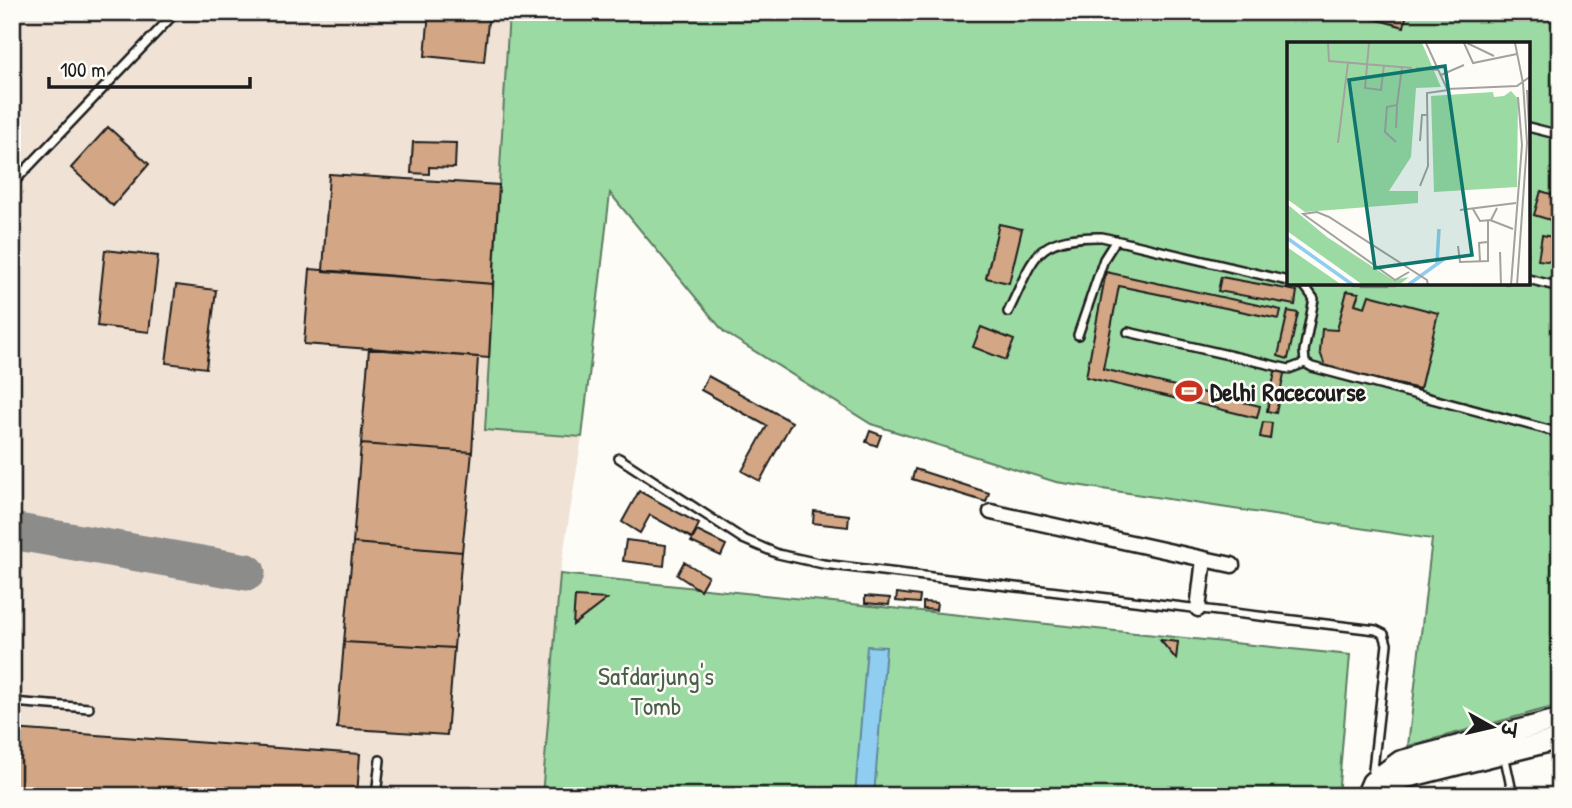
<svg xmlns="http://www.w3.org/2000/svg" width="1572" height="808" font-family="'Patrick Hand','Playpen Sans Deva',sans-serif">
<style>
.built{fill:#f0e2d5}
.green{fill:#9cdaa3;stroke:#5c7b60;stroke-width:2;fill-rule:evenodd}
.water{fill:#8fcef0;stroke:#61879b;stroke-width:2}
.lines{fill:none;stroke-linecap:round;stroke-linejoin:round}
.taxiway{stroke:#8c8c8a;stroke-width:37}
.building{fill:#d3a785;stroke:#1c1c1c;stroke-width:2}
.lane-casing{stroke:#1c1c1c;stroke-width:12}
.street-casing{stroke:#1c1c1c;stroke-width:19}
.secondary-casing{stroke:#1c1c1c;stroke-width:24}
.lane{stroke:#fdfcf7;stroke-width:7}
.street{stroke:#fdfcf7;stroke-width:14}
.secondary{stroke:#fdfcf7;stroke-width:19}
.labels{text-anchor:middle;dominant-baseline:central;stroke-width:5;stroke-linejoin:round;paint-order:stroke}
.poi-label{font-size:26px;font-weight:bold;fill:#1c1c1c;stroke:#fdfcf7;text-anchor:start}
.park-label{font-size:26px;fill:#495e4b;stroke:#fdfcf7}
.inset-river{fill:none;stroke:#8fcef0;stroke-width:3.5}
.inset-road{fill:none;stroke:#a3a29f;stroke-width:2}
.view{fill:#0f766e;fill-opacity:0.15;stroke:#0f766e;stroke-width:3.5}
.inset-edge{fill:none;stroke:#1c1c1c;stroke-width:3.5}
</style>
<rect width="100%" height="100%" fill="#fdfcf7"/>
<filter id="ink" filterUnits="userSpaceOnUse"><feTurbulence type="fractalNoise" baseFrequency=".0143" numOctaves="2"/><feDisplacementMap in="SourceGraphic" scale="14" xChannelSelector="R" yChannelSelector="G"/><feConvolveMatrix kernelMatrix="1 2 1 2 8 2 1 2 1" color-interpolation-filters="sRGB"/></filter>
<g filter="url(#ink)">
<!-- built -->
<path class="built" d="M12 12H509L485 430 582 437 560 574 542 796H12Z"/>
<!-- green -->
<path class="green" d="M509 12H1560V705L1408 746 1432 539 1056 482 871 424 724 332 610 193 582 437 485 430ZM1288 44H1528V284H1288Z
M560 574 1350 655 1338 796H542Z"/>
<!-- water -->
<path class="water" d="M867 646 886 647 874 796H855Z"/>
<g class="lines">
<!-- taxiway -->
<path class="taxiway" d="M12 531 247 572"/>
</g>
<!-- building -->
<path class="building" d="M429 12H489L484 62 425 56Z
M1373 12H1407L1404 27 1371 18Z
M108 127 149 164 113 206 71 168Z
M413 142 456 143 455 168 429 167V174L411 173Z
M329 174 499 185 493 284 323 271Z
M1541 191 1560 197V223L1534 215Z
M999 224 1022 229 1009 283 986 278Z
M1542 235 1558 238 1554 262 1538 260Z
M105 250 158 256 149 332 97 326Z
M310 269 493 284 489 358 304 344Z
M1106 272 1281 310 1279 319 1119 286 1103 369 1260 406 1257 418 1086 377Z
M1221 277 1297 291 1295 305 1218 291Z
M176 285 216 290 206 368 166 363Z
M1347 291 1359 293 1355 304 1365 307 1369 295 1438 313 1420 389 1326 368 1320 352 1322 329 1337 330Z
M1288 311 1298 313 1288 359 1278 356Z
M981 327 1014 340 1006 360 973 347Z
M369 348 478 357 472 452 361 444Z
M1276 367 1285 369 1276 413 1267 411Z
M708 376 792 422 760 481 742 471 767 426 701 390Z
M1263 422 1272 423 1270 439 1260 437Z
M870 431 881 435 877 446 866 442Z
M361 444 472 452 462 552 353 543Z
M915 469 989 493 986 502 912 479Z
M639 491 699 524 692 538 650 515 640 533 622 522Z
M814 511 849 515 848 527 813 523Z
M697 531 726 545 721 556 691 542Z
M626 540 666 545 664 566 623 561Z
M353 543 462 552 454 648 344 642Z
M684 562 708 576 700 590 677 575Z
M897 593 920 596 919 603 896 601Z
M865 596 890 598 889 605 865 603Z
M575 597 607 599 573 625Z
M923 602 937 603 936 610 923 609Z
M1160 640 1178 642 1176 659Z
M344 642 454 648 447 735 337 728Z
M12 729 360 754 357 796H12Z"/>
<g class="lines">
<defs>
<path id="lane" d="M1528 127 1560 135
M12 184 176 12
M1528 279 1560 287
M1299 284 1304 285 1314 299 1304 351 1305 363 1312 367 1560 433
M1008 312C1035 257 1033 236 1102 237L1288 281
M1128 332 1289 369 1305 363
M1078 335 1104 259 1116 240
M619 458 743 539 778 554 823 564 1376 630 1384 634 1387 644 1372 778
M12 702 89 708
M1504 754 1513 796
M376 796 380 760"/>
<path id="street" d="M991 512 1204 559 1198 609
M1204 559 1232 565"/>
<path id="secondary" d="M1366 796 1372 782 1400 761 1560 719
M1385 796 1397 780 1560 739"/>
</defs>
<!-- lane casing -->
<use href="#lane" class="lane-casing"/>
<!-- street casing -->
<use href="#street" class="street-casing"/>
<!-- secondary casing -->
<use href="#secondary" class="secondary-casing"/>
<!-- lane -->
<use href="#lane" class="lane"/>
<!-- street -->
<use href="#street" class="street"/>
<!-- secondary -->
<use href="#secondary" class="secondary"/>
</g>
</g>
<!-- icons -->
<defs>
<symbol id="stadium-bare" viewBox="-9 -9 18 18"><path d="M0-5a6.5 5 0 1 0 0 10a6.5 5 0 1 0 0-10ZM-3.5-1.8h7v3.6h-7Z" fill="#c8321e" stroke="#fdfcf7" stroke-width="2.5" paint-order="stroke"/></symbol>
</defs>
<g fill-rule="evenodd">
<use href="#stadium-bare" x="1170" y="372" width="38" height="38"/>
</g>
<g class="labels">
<!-- poi labels -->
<g class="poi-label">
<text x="1210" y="391">Delhi Racecourse</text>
</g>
<!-- park labels -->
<g class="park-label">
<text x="656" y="675">Safdarjung's<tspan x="656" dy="30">Tomb</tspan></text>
</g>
</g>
<!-- overview -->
<g transform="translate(1287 42)">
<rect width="243" height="243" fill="#fdfcf7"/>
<path d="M0 1H135L154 45 129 46 124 115 102 149H131V161L18 170 0 157ZM224 49 231 57 230 145 147 150 144 54 206 50 207 55 217 54ZM0 162 40 195 106 238 122 235 112 243H76L0 189ZM0 205 55 243H0Z" fill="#9cdaa3"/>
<path class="inset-river" d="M0 196 66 243M150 221 152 187M121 243 157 217"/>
<path class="inset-road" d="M41 1 42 19 125 26M82 1 78 46 94 48 97 23M139 1 160 47 230 44 244 34M177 1 186 21 230 12M180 1 207 14M228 1 236 41 240 101 230 243M129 26 151 28M154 33 177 23M240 48 243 101M109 86 110 64M133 99 135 73H141M109 100 98 90 100 65 110 63 115 25M51 101 61 21M133 144 141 124 140 51 161 48M186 167 193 179 204 178 210 166M173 168 229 161M203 178 226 187M171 204 173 220 201 219V179M213 210 214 243M193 219 192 201 200 200M122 230 108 238 16 172 30 170 42 175 140 238 141 243M224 243 235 103 231 55"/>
<path class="view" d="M158 24 185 213 88 226 62 38Z"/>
<rect width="243" height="243" class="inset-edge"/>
</g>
<!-- margin -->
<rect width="1572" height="808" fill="none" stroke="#fdfcf7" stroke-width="42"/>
<rect x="21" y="21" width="1530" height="766" fill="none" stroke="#1c1c1c" stroke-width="2.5" filter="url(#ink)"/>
<!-- north arrow -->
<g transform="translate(1492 727) rotate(98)" stroke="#fdfcf7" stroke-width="5" paint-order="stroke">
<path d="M0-5L12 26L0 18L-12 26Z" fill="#1c1c1c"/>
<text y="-10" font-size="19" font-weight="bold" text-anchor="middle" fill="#1c1c1c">उ</text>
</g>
<!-- scale -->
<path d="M49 77v10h201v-10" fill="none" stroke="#1c1c1c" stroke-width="3.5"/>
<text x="60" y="77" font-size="21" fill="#1c1c1c" stroke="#fdfcf7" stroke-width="5" paint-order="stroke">100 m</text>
</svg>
